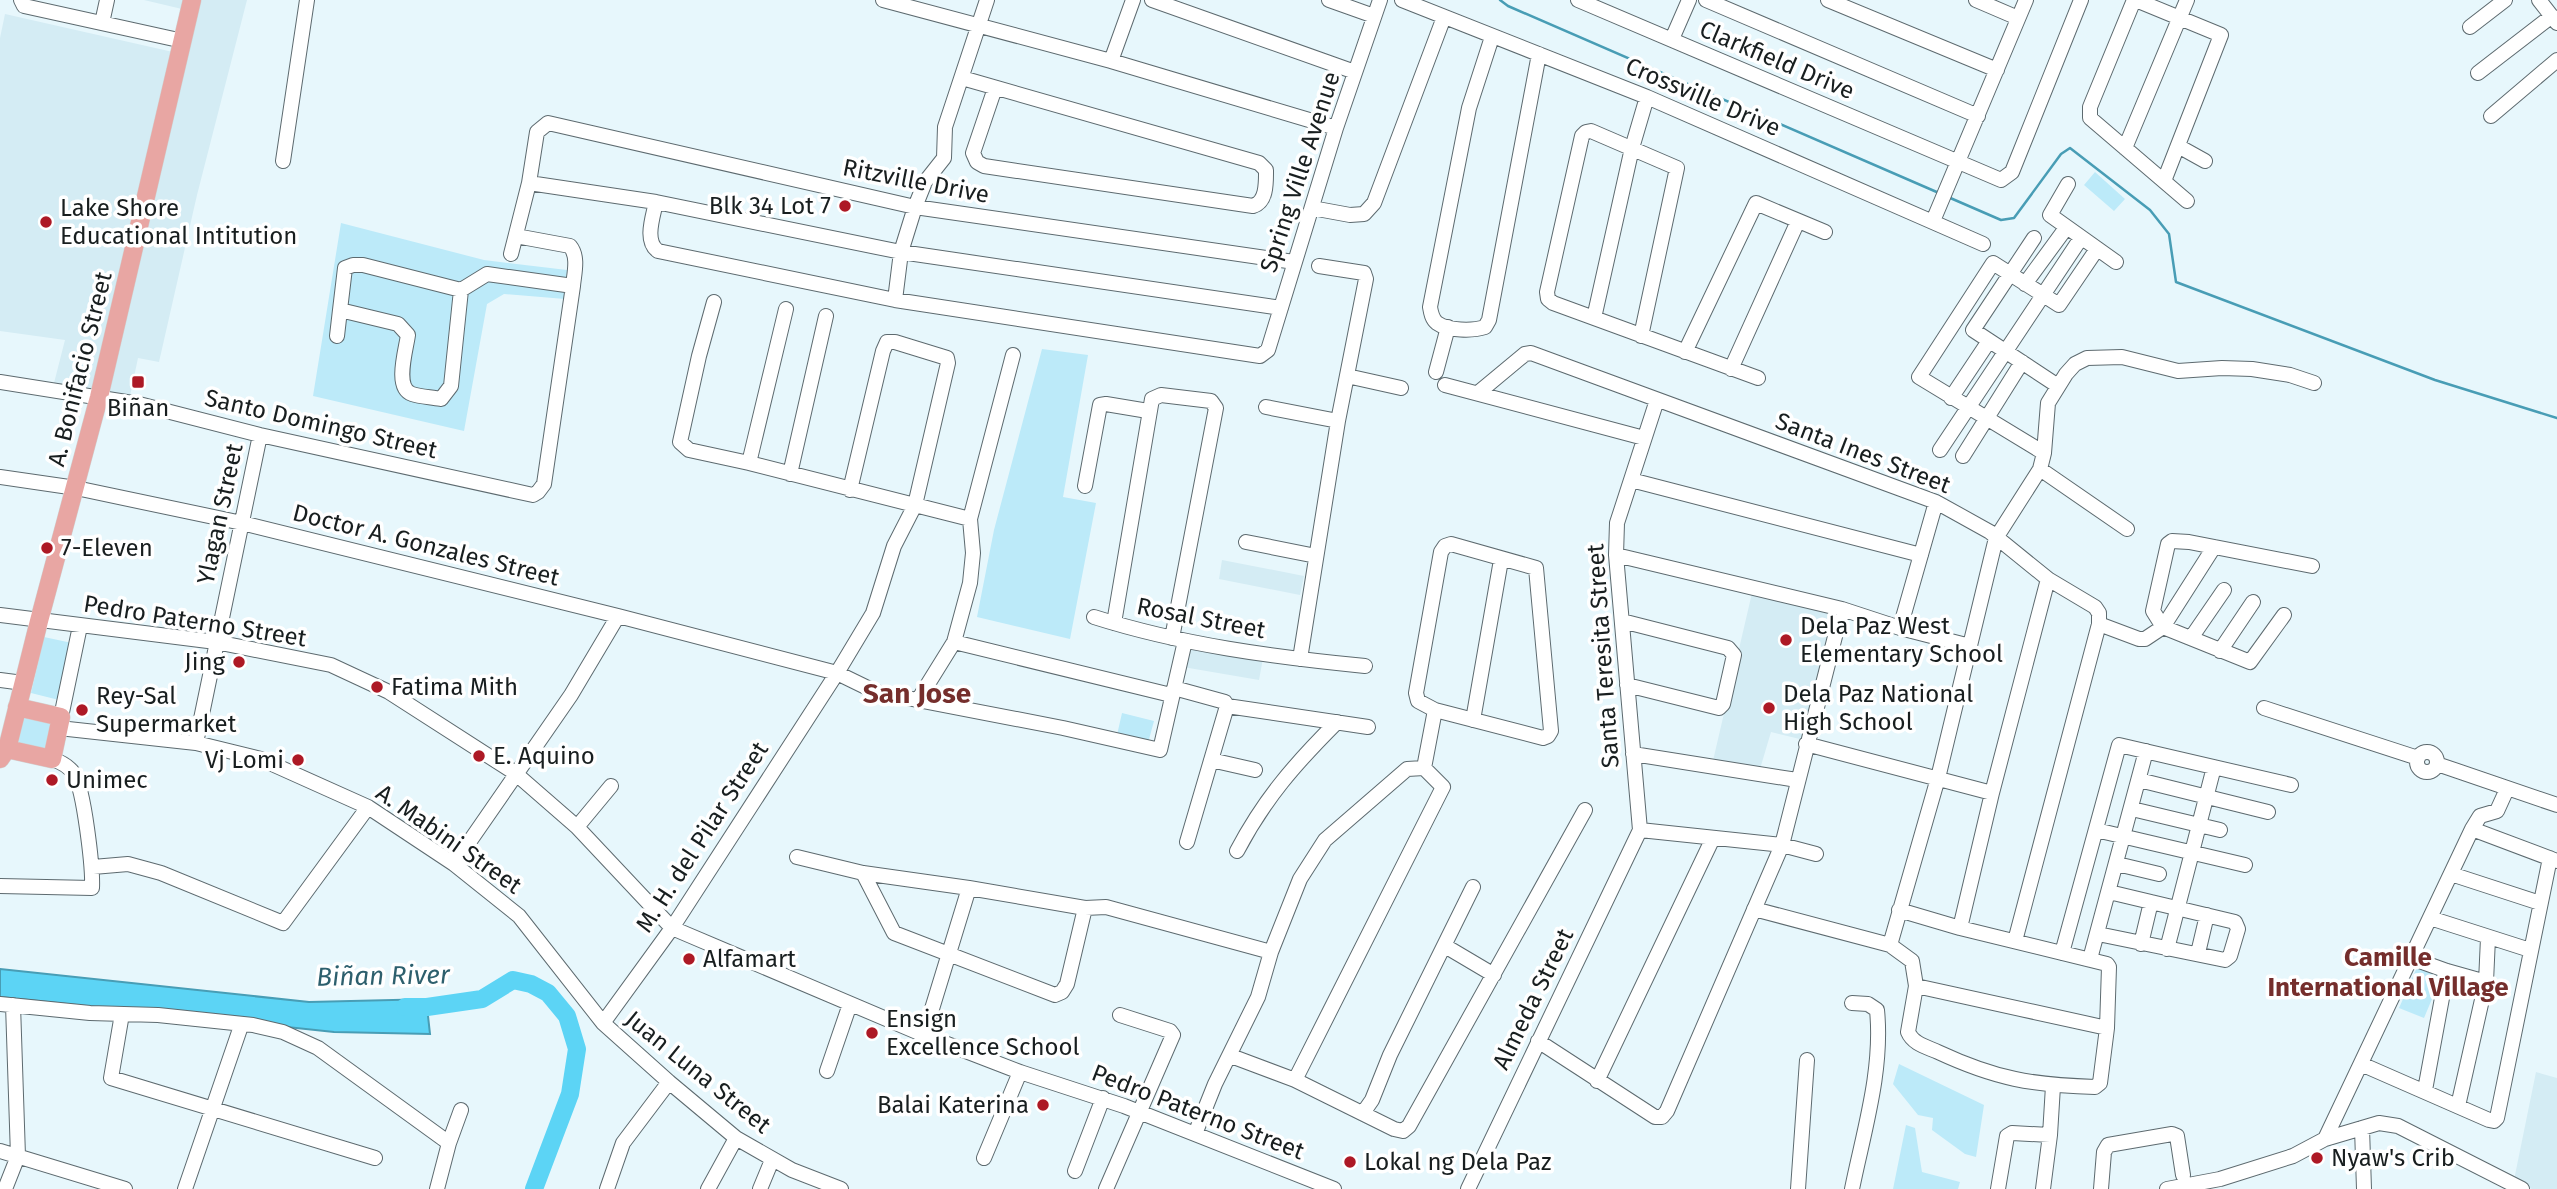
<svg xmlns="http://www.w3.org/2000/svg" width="2557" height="1189" font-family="'Fira Sans',sans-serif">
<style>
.built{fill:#d4ecf4}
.green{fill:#bceaf9}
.water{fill:#5cd4f5;stroke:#489db5;stroke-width:2}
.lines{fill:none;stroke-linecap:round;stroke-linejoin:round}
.stream{stroke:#489db5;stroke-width:2.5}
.river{stroke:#5cd4f5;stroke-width:18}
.minor-casing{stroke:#5d6a6f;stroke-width:16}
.major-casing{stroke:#d1d2d2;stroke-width:19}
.minor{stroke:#fff;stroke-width:14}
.major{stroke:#e8a6a3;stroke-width:18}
.poi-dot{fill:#ad1925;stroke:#fff;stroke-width:2.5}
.labels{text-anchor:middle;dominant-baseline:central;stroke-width:7;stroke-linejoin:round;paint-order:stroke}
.street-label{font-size:24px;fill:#181e1f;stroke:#fff}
.poi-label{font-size:24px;fill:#181e1f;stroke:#fff;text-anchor:start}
.neighbourhood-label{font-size:26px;font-weight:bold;fill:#752e2c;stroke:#fff}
.water-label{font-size:26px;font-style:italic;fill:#2d5f6d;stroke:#fff}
.quarter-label{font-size:28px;font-weight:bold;fill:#752e2c;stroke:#fff}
</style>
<rect width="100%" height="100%" fill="#e7f7fc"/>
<!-- built -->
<path class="built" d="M144 0H247L197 195 159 362 138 358 130 396 54 383 65 340 0 331V38L5 14 173 52 182 9Z
M1222 560 1304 576 1300 595 1219 579Z
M1752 593 1837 616 1804 740 1771 732 1760 769 1712 765Z
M1188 645 1263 658 1259 680 1183 667Z
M2536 1072 2557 1078V1189H2532L2514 1180Z"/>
<!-- green -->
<path class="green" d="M2095 172 2125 199 2114 211 2084 185Z
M341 223 484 260 567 270 565 299 504 294 487 304 464 431 313 396Z
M1042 349 1088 355 1063 497 1096 503 1070 639 977 617 994 530Z
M44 637 72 643 59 700 31 693Z
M1122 713 1154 721 1148 743 1117 735Z
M23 716 51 722 45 750 17 744Z
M2418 965 2442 975 2424 1018 2399 1008Z
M1899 1064 1984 1105 1976 1157 1965 1154 1932 1130 1933 1118 1918 1115 1893 1084Z
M1906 1125 1915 1128 1922 1172 1960 1182 1958 1189H1893Z"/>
<!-- water -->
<path class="water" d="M0 969 309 1002 433 999 427 1007 430 1034 334 1032 0 997Z"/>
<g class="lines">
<!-- stream -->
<path class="stream" d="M1500 0 1508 6 1939 193
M1948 197 2001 220 2014 218 2061 154 2070 148 2150 210 2169 234 2176 282 2435 380 2557 418"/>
<!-- river -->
<path class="river" d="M405 1007H427L482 999 513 980 531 984 548 993 567 1016 577 1049 570 1094 534 1189"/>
<defs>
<path id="minor" d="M21 0 24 6 183 41
M883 0 1111 61 1336 128
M1152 0 1355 72
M1329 0 1374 16
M1402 0 1647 97 1983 244
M1578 0 2001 180 2012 172 2081 0
M1706 0 1978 116
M1828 0 1997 70
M1976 0 2018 18
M2134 0 2090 107V118L2187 201
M2136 0 2221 35 2164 181
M2539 0 2557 23
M102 23 107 0
M2470 27 2505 0
M1492 37 1469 108 1430 307C1431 313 1432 319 1437 323 1448 331 1473 331 1485 327L1489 320 1539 54
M1672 39 1689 0
M1111 61 1133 0
M2478 73 2552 16
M962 78 1259 163 1266 170C1266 182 1267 202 1253 206L984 166 977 162 973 153 995 88
M2491 116 2557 60
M2178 146 2205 161
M2125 148 2187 0
M283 161 307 0
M529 183 656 202 901 252 1281 308
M2068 184 2050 215 2116 262
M656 202C653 217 644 241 658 251L895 300 1260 356 1268 350 1336 128 1380 0
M1312 208 1350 215 1364 214 1374 203 1444 17
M1933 221 2026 0
M516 236 570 246C579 257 574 274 573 286
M2034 238 1973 330 2058 386
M511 254 529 183 537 132 548 123 915 207 1294 262
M2025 284 2066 228
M895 300 901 252 915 207 925 182 944 158 945 127 987 0
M714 302 699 356 680 442 689 450 749 463 970 519
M340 310 345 268 353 265H363L461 290
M1594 318 1632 148 1647 97
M1641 336 1677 168 1591 131 1586 132 1582 136 1547 292 1548 299 1553 303 1758 378
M1685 352 1756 203 1825 232
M1731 369 1798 221
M1436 372 1448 327
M1347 376 1401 388
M0 382 139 404 260 435 533 495 538 492 544 484 573 286 487 274 461 290 451 386 441 399C432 397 421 397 412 394 394 388 406 350 408 335L398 324 340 310 337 336
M1445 385 1644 438
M1478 393 1525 354 1531 353 1936 502 1990 532 2048 579 2095 607 2099 613V624L2015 941
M1951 398 1989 341
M1266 407 1338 421
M1940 450 2081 238
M2044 453 1919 377 1993 263 2059 305 2097 249
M1963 456 2022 362
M749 463 786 309
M2040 469 2127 529
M790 474 826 316
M0 477 76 488 242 523 618 616 837 673 876 692 1063 728 1160 750 1185 641
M1631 480 1921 555
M1085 486 1100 405 1106 404 1148 411
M1246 542 1316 556
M1451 544 1536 568 1551 731 1548 736 1543 738 1435 710 1418 701 1416 693 1441 552 1445 546Z
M1616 555 1842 609 1900 628 1970 646
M0 615 216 642 331 665 389 692 515 773 577 827 672 928 924 1035 1020 1072 1124 1106 1334 1189
M2284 615 2250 662 2163 627 2153 611 2168 544 2172 541 2189 542 2312 566
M1094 617C1182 645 1273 657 1365 666
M1622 621 1728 648 1734 655 1723 704 1719 708 1627 685
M1114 623 1152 399 1161 395 1211 401 1216 408 1172 638
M2099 624 2139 639H2145L2163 627 2214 547
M1900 628 1936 502
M2191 638 2224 590
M954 642 1171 695
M2220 651 2253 602
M1300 659 1338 421 1366 279 1364 273 1319 266
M0 680 23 683
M1174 688 1225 702 1227 706 1187 842
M918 700 954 642 970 583 973 553 970 519 1013 355
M1227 706 1368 727
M2264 708 2418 758
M61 717 80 626
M1473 720 1501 560
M59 728 196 743 261 759 368 807 454 864 519 916 603 1023 669 1082 736 1138 792 1170 841 1189
M196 743 260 435
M1806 744 1992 793
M2417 762a10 10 0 1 1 20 0a10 10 0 1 1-20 0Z
M1633 754 1797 780
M1211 760 1255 770
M2437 764 2557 805
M1424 768 1435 710
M2139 780 2268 812
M2132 809 2220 830
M577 827 611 786
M2472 829 2557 861
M1640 830 1616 555 1617 523 1657 400
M1640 830 1782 845 1816 854
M2096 830 2245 865
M1237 851C1265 798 1295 764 1337 722
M797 857 863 873 969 888 1085 908 1106 907 1271 952
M454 864 571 695 618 616
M2117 864 2159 874
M93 867 128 864 161 873 283 923 368 807
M863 873 894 933 1055 995 1062 992 1067 984 1085 908
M2451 874 2540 903
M0 886 92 888C93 868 84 789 74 774 69 766 61 762 52 759
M1754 909 1890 945 1912 961 1916 986 1908 1032C1913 1044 1927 1047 1938 1052 1996 1079 2032 1085 2095 1087L2100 1083 2107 1028 2109 967 2107 964 1960 928 1899 910
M2430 918 2530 950
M1960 928 1992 793 2048 579
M2098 934 2225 960 2230 956 2238 929 2235 922 2109 892
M2141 944 2151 902
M1890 945 1938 778 1996 538 2040 469 2044 453 2048 403 2066 374 2075 364 2087 358 2122 357 2178 371 2222 368 2252 369 2290 375 2314 383
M1445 946 1494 975
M2167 949 2214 767
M2062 953 2119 745 2291 785
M2198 953 2207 915
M2411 958 2447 971 2486 982
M2090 959 2146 751
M1916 986 2107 1028
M0 1004 90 1013 158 1015 253 1025 283 1032 318 1048 449 1143 437 1189
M122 1014 111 1078 375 1158
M603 1023 672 928 837 673 873 613 894 546 915 505 948 363 947 358 895 342H887L883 351 850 490
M924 1035 969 888
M1538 1041 1655 1117H1662L1667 1111 1782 845 1842 609
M1231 1056 1295 1080 1394 1129 1403 1131 1409 1126 1585 810
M2361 1064 2489 1120 2494 1121 2497 1118 2550 858
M827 1071 850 1004
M1597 1081 1713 838
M2425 1090 2447 971
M2458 1106 2486 982 2488 938
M1363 1113 1372 1100 1390 1055 1473 887
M2362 1128 2364 1189
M1195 1134 1215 1084 1258 997 1271 952 1300 879 1325 840 1407 769 1424 768 1443 787 1295 1080
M2325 1139 2472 829 2480 816 2497 811 2507 789
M449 1143 461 1110
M0 1151 125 1189
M984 1158 1020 1072
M1075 1171 1103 1098
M5 1189 18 1156 13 1005
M185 1189 241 1026
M607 1189 623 1143 669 1082
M708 1189 736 1138
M760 1189 772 1160
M1106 1189 1173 1035 1170 1031 1120 1015
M1468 1189 1640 830
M1798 1189 1807 1060
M1852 1189C1864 1130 1883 1070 1877 1010L1868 1004 1852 1003
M1998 1189 2007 1136 2012 1133 2050 1135
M2043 1189 2050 1135 2053 1086
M2101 1189 2104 1152 2108 1145 2172 1134 2177 1136 2183 1175
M2167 1189 2220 1179 2293 1156 2325 1139 2379 1123 2398 1126 2522 1189"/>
<path id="major" d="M7 749 52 759 61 717 17 707
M0 759 7 749 39 621 99 397 192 0"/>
</defs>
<!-- minor casing -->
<use href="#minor" class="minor-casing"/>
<!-- major casing -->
<use href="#major" class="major-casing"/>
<!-- minor -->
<use href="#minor" class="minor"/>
<!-- major -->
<use href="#major" class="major"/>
</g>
<!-- markers -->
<g class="poi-dot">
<circle cx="845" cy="206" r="7"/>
<circle cx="46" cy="222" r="7"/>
<rect x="131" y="375" width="14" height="14" rx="3.5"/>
<circle cx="47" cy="548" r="7"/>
<circle cx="1786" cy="640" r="7"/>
<circle cx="239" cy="662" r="7"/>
<circle cx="377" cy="687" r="7"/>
<circle cx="1769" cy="708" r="7"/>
<circle cx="82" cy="710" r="7"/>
<circle cx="479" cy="756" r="7"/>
<circle cx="298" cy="760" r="7"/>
<circle cx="52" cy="780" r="7"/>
<circle cx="689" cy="959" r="7"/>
<circle cx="872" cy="1033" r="7"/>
<circle cx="1043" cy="1105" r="7"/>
<circle cx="2317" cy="1158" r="7"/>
<circle cx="1350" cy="1162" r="7"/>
</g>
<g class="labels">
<!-- street labels -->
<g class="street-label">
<text transform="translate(1777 60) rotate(23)">Clarkfield Drive</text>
<text transform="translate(1703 97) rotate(23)">Crossville Drive</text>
<text transform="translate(1300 172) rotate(-72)">Spring Ville Avenue</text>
<text transform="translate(916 181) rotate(11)">Ritzville Drive</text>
<text transform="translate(80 369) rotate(-76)">A. Bonifacio Street</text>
<text transform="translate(321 424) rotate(13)">Santo Domingo Street</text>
<text transform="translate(1863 453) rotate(21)">Santa Ines Street</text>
<text transform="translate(220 514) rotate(-78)">Ylagan Street</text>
<text transform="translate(426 545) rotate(14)">Doctor A. Gonzales Street</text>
<text transform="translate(1201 618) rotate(11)">Rosal Street</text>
<text transform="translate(195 621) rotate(9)">Pedro Paterno Street</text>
<text transform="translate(1603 656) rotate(-94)">Santa Teresita Street</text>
<text transform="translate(702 837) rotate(-57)">M. H. del Pilar Street</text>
<text transform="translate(449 839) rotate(35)">A. Mabini Street</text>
<text transform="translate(1533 999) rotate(-64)">Almeda Street</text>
<text transform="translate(698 1072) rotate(39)">Juan Luna Street</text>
<text transform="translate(1198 1112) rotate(21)">Pedro Paterno Street</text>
</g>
<!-- poi labels -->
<g class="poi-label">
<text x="831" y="206" text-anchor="end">Blk 34 Lot 7</text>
<text x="60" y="208">Lake Shore<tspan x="60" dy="28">Educational Intitution</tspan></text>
<text x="138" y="408" text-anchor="middle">Biñan</text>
<text x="61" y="548">7-Eleven</text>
<text x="1800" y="626">Dela Paz West<tspan x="1800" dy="28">Elementary School</tspan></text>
<text x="225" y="662" text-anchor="end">Jing</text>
<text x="391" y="687">Fatima Mith</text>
<text x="1783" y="694">Dela Paz National<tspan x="1783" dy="28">High School</tspan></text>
<text x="96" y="696">Rey-Sal<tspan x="96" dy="28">Supermarket</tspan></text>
<text x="493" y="756">E. Aquino</text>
<text x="284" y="760" text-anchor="end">Vj Lomi</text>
<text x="66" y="780">Unimec</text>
<text x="703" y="959">Alfamart</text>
<text x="886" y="1019">Ensign<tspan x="886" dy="28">Excellence School</tspan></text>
<text x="1029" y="1105" text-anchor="end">Balai Katerina</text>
<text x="2331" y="1158">Nyaw's Crib</text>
<text x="1364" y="1162">Lokal ng Dela Paz</text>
</g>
<!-- neighbourhood labels -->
<g class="neighbourhood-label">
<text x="2388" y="957">Camille<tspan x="2388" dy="30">International Village</tspan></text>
</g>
<!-- water labels -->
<g class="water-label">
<text transform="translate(383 976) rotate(-1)">Biñan River</text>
</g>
<!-- quarter labels -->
<g class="quarter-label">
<text x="917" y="693">San Jose</text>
</g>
</g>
</svg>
